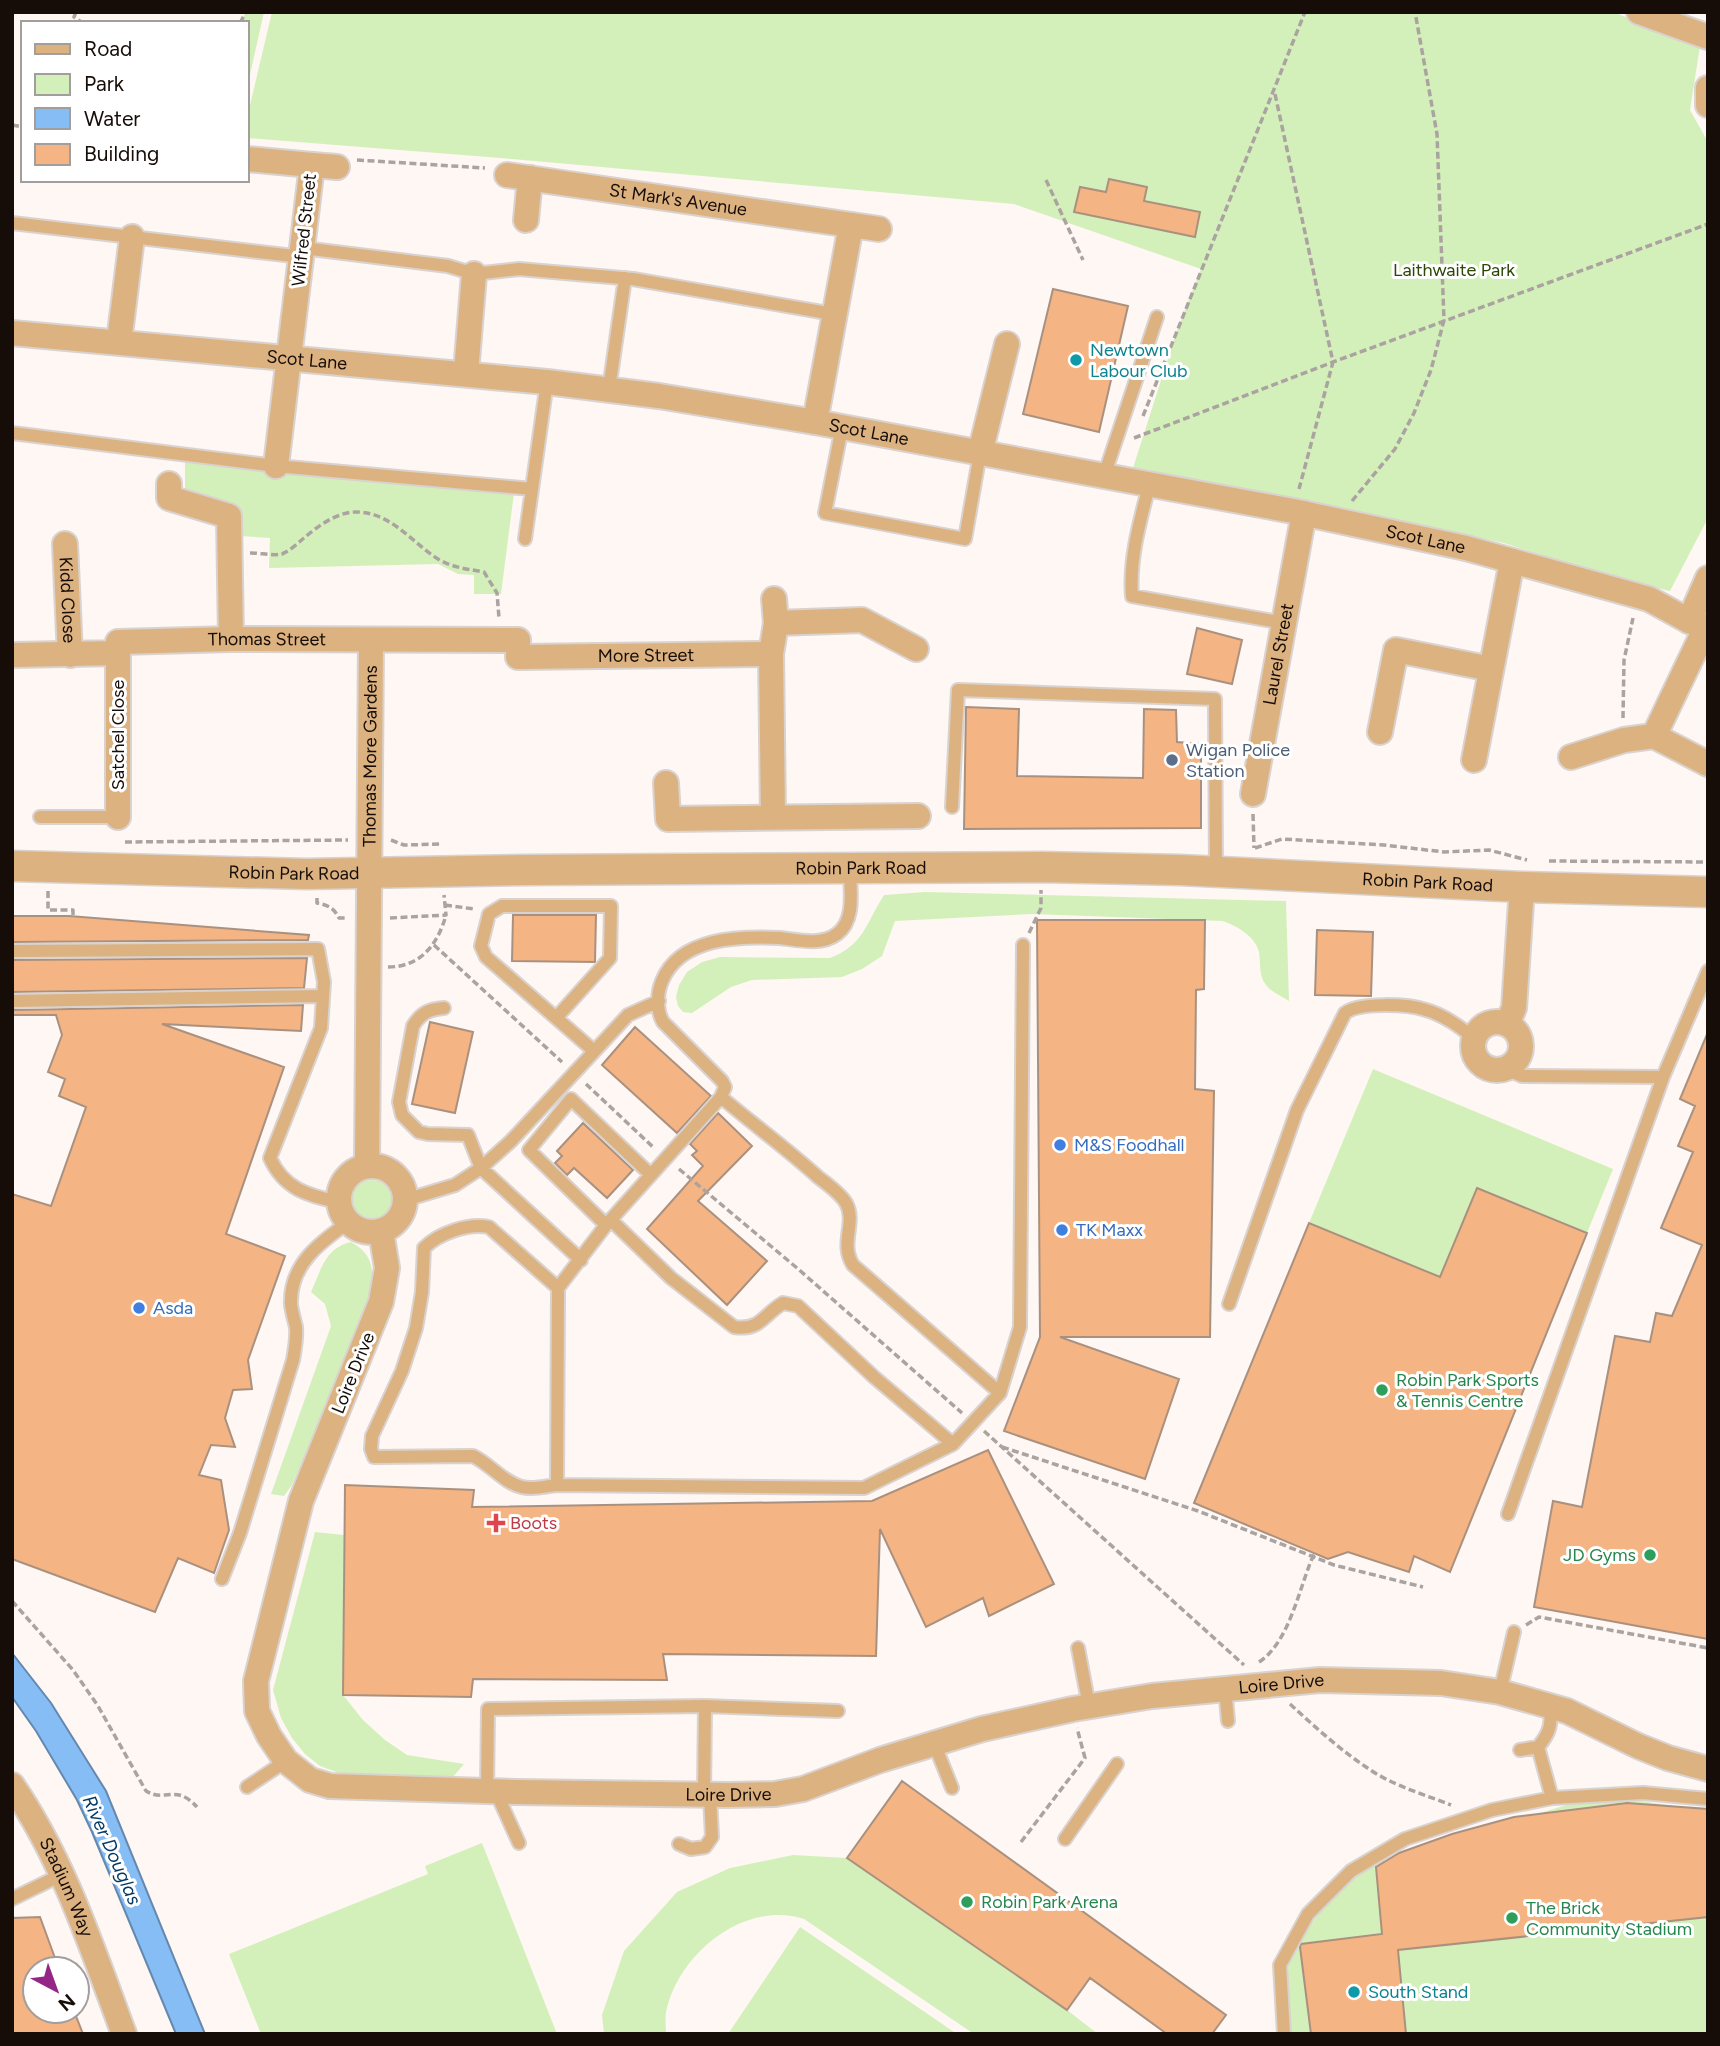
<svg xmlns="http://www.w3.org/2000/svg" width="1720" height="2046" font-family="Figtree,sans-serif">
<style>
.green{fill:#d4f0ba}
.water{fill:#86bdf5;stroke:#6588ae;stroke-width:2}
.building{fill:#f4b483;stroke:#aa917f;stroke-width:2}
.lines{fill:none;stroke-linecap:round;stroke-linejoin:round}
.service-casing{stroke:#d9d2ce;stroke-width:16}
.minor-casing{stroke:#d9d2ce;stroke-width:28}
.tertiary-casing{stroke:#d9d2ce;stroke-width:33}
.path{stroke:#aba39f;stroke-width:3.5;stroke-dasharray:7 3.5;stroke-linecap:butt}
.service{stroke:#dcb280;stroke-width:12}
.minor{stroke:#dcb280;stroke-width:24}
.tertiary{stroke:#dcb280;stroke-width:30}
.culture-dot{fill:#0f9aa8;stroke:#fff;stroke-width:2.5}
.service-dot{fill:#5c6f8a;stroke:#fff;stroke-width:2.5}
.shop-dot{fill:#3f7fe0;stroke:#fff;stroke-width:2.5}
.leisure-dot{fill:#2e9e5b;stroke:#fff;stroke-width:2.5}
.health-dot{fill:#e0444e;stroke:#fff;stroke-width:2.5}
.labels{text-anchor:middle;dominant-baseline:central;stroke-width:6;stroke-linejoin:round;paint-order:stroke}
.street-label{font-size:18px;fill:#170d08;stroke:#fff}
.park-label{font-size:18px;fill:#2c4605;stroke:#fff}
.culture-label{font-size:18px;fill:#0d838f;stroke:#fff;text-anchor:start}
.service-label{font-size:18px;fill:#4e5e75;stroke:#fff;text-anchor:start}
.shop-label{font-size:18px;fill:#366cbe;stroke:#fff;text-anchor:start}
.leisure-label{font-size:18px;fill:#27864d;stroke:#fff;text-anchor:start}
.health-label{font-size:18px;fill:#be3a42;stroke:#fff;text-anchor:start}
.water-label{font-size:19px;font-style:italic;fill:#043a66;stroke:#fff}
</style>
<rect width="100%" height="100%" fill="#fef7f4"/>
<!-- green -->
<path class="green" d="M246 12H264L247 88V23H240Z
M272 12H1613L1700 46 1690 110 1708 142V518L1670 591 1606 577 1504 543 1133 468 1177 330 1201 269 1014 204 512 159 247 138V118Z
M185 460 514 493 501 594H474V575L458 574 438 564 269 568 270 538 240 536 238 506 196 502 185 490Z
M925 892 1286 901 1289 1001C1282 996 1271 992 1266 985 1258 975 1261 964 1259 952 1256 937 1236 925 1222 921L1033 914 895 921 882 956 862 969 842 977 752 980 731 987 692 1013 683 1012 678 1006 676 997 679 985 687 972 702 962 720 957 830 958C864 945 866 923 884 895Z
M1373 1069 1613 1169 1587 1233 1477 1188 1440 1277 1309 1223Z
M352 1200a20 20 0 1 1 40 0a20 20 0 1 1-40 0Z
M351 1242C382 1258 372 1287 365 1316L292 1485 284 1496 271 1494 331 1326 325 1304 311 1292C321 1270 325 1248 351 1242Z
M315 1532 344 1535 343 1695 363 1720 385 1740 407 1755 464 1764 452 1778 339 1773 320 1766 305 1754 292 1738 281 1718 273 1690Z
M902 1781 1167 2034 1090 1978 1067 2010 1098 2034H974L804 1919C744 1900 678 1954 666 2012 665 2019 666 2027 666 2034H604L602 2015 624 1951 677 1892 730 1868 793 1855 847 1858Z
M1599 1795 1708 1811V2034H1288L1280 1965 1351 1871Z
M482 1843 557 2034H261L229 1954 428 1874 425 1866Z
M800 1927 957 2034H728Z"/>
<!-- water -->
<path class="water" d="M12 1653 51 1703 106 1791 205 2034H176L92 1832 77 1800 36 1731 12 1697Z"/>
<!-- building -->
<path class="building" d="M1109 179 1147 187 1144 201 1200 212 1195 237 1074 212 1080 187 1106 192Z
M1053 289 1128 306 1099 432 1023 414Z
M1197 628 1242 640 1232 684 1187 674Z
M966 707 1019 709 1017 776 1143 778 1144 709 1176 710 1177 742 1201 744V828L964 829Z
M513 915H596L595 962 512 961Z
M12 916H69L309 935 308 940 12 942Z
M1037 920H1205L1204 989 1196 990 1195 1089 1214 1091 1210 1337H1060L1179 1379 1145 1479 1004 1431 1040 1337Z
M1317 930 1373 932 1371 996 1315 995Z
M307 958 304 988 12 992V960Z
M303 1005 301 1031 162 1024 284 1067 226 1234 285 1256 248 1360 252 1389 233 1390 225 1418 235 1447 211 1445 199 1475 221 1480 229 1530 214 1573 178 1558 155 1612 12 1559V1194L51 1206 86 1107 59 1096 65 1079 48 1072 62 1035 56 1015H12V1010Z
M430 1022 473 1032 455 1113 412 1104Z
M635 1027 711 1096 677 1133 602 1065Z
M1708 1032V1639L1534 1607 1553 1501 1582 1507 1615 1336 1650 1342 1656 1313 1672 1316 1702 1245 1661 1228 1693 1152 1678 1146 1695 1106 1680 1099Z
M718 1113 752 1146 698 1201 767 1261 727 1305 647 1229 703 1166 692 1155 697 1151 690 1144Z
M583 1123 633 1170 607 1198 574 1168 567 1175 555 1163 562 1156 557 1151Z
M1477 1188 1587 1233 1450 1572 1414 1556 1409 1572 1348 1552 1328 1559 1194 1503 1309 1223 1440 1277Z
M988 1450 1054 1584 989 1616 983 1598 926 1627 880 1529 876 1656 663 1654 667 1680 473 1679 471 1697 343 1695 345 1485 474 1490 472 1507 872 1501Z
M902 1781 1226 2015 1212 2034H1167L1090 1978 1067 2010 847 1858Z
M1627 1803 1708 1809V1917L1398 1950 1406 2034H1311L1300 1947 1301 1944 1382 1934 1376 1867 1399 1853 1452 1834 1514 1817Z
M40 1917 59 1969H35V2011H74L83 2034H12V1918Z"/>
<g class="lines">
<defs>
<path id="service" d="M12 223 302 257
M303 248 448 266 474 274 519 269 633 279 833 314
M609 389 625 278
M842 427 825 513 965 539 980 453
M12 433 276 466 532 489
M1104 476 1157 317
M1149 486C1140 521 1129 559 1132 596L1284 623
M525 539 547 382
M952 807 958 690 1215 699 1216 872
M40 817H118
M12 951 318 949 324 982 321 1028 270 1158C284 1189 308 1196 339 1202
M12 1001 322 996
M444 1008C429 1009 421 1013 413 1026L399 1102 402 1115 419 1132 428 1134 468 1135 481 1168 581 1260
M556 1018 610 958 611 906H502L489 914 481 946 486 957 594 1051
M1506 1069 1522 1076 1663 1077 1708 971
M721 1097C753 1124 787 1149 818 1177 827 1184 840 1193 846 1203 857 1223 839 1243 853 1265L1000 1393 1020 1327 1023 945
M405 1200 455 1185 481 1168 511 1141 628 1015 659 1001
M606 1225 529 1150 571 1099 651 1175
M558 1288 489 1227C468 1223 439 1233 424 1248L422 1292 416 1328 402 1371 372 1436 371 1449 374 1457 473 1456C490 1464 504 1483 522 1487 533 1490 546 1486 557 1485L864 1488 953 1444 874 1377 798 1306 783 1303C763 1315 760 1331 734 1327L671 1278 611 1220
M1229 1304 1297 1110 1345 1013C1359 1002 1408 1004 1426 1010 1444 1015 1460 1027 1474 1038
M953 1444 1000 1393
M557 1485 558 1288 606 1225 721 1097 725 1087 722 1081 663 1022C656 1010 657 993 662 981 680 937 739 936 780 938 798 940 821 946 837 934 856 920 850 890 850 869
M1508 1514 1663 1077
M222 1579 240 1533 293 1360C295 1349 297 1338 296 1327 294 1319 292 1312 291 1305 289 1265 320 1242 349 1222
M1078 1648 1089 1706
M1225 1688 1228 1721
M1500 1692 1514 1632
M934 1743 952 1788
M1538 1747 1552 1798
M1520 1750 1538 1747C1550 1733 1552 1724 1550 1706
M247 1787 286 1761
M487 1791 488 1709 705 1706 838 1711
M496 1792 519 1843
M704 1795 705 1706
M1065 1839 1117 1764
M679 1844 691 1849 705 1847 712 1837 710 1795
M12 1899 63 1874
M1284 2034 1280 1965 1308 1914 1351 1871 1405 1839 1492 1810 1552 1798 1643 1793 1708 1799"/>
<g id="minor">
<path d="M1639 12 1708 37"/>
<path d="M1708 88V105"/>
<path d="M247 159 312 165 276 466"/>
<path d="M312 165 337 167"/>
<path id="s1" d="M507 175 879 229"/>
<path d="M526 220 530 178"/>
<path id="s2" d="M12 333 547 382 659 396 815 422 1293 511 1466 548 1649 599 1689 621 1708 628"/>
<path d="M119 342 132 237"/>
<path d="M466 373 474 274"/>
<path d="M815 422 851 225"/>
<path d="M980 453 1007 344"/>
<path d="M169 484V498L229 516 231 639"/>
<path id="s3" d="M65 544 70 655"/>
<path d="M1689 621 1708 578"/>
<path d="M776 623 862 620 916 649"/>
<path d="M1706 627 1654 736 1708 764"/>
<path d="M118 653V817"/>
<path id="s4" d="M12 655 118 653V642L231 639 518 640V657L771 654"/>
<path d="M1380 732 1396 650 1491 669"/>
<path d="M1571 757 1624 740 1654 736"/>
<path d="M1474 760 1512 561"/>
<path d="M666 783 668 819 918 816"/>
<path id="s5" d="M1253 794 1304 513"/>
<path d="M773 817 771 654 776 623 774 599"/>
<circle cx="1497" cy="1046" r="24"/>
<path d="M1507 1024 1514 1008 1522 887"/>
<path id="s6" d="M367 1166 371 640"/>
<circle cx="372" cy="1199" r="33"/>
<path id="s7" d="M381 1231 387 1268 381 1302 301 1501 256 1681 257 1711 269 1736 286 1761 310 1780 330 1786 516 1792 728 1795 775 1794 803 1789 880 1760 982 1729 1073 1709 1152 1696 1320 1680 1441 1683 1500 1692 1567 1711 1638 1746 1668 1758 1708 1769"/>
<path id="s8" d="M12 1785C64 1861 92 1948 124 2034"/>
</g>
<g id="tertiary">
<path id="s9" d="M12 866 306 874 525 870 1041 867 1180 870 1522 887 1708 892"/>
</g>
</defs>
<!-- service casing -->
<use href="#service" class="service-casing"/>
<!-- minor casing -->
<use href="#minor" class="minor-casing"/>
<!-- tertiary casing -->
<use href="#tertiary" class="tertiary-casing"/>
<!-- path -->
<path class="path" d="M76 12 74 17 83 23
M240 23 246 12
M1275 94 1333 362 1299 489
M12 125 23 127
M357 160 485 168
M1046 180 1083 260
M1143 416 1305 12
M1134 438 1333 362 1708 224
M1352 501 1395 449 1414 413 1431 370 1444 320 1437 134 1415 12
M250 553C260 553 274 556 282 554 290 551 298 543 304 538 318 526 337 512 356 512 391 512 411 542 438 559 453 568 468 569 484 572L497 593 499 618
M1623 718 1624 660 1633 618
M1253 814 1254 848
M391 840 404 845 442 844
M125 842 348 840
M1255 848 1282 839 1384 845 1444 852 1489 850 1527 860
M1549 861 1708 862
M48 891V910H73V916
M317 898V903C328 905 334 908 339 918H347
M445 905 474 909
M390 918 446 915 444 895
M1029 933 1041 908V890
M434 945 562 1062
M388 967C421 967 438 944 446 915
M586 1084 654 1148
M679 1169 797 1268 962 1413
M984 1431 1244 1665
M1002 1447 1198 1511 1334 1565 1423 1587
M12 1601 73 1670 98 1706 146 1791C166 1803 175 1783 197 1807
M1526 1625 1539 1617 1708 1648
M1259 1662C1290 1642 1299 1587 1314 1554
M1290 1704C1314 1726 1339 1749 1366 1767 1391 1785 1423 1794 1451 1805
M1021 1842 1085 1758 1077 1728"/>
<!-- service -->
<use href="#service" class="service"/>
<!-- minor -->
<use href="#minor" class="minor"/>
<!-- tertiary -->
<use href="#tertiary" class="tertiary"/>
</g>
<!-- markers -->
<g class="culture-dot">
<circle cx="1076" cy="360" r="7"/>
<circle cx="1354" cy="1992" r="7"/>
</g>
<circle class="service-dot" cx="1172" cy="760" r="7"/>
<g class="shop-dot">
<circle cx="1060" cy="1145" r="7"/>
<circle cx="1062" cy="1230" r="7"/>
<circle cx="139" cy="1308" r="7"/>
</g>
<g class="leisure-dot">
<circle cx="1382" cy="1390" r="7"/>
<circle cx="1650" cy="1555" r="7"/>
<circle cx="967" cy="1902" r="7"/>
<circle cx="1512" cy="1918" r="7"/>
</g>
<path class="health-dot" d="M492.5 1512.5h7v7h7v7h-7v7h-7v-7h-7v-7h7z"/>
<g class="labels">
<!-- street labels -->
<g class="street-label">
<text stroke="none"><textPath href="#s1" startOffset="173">St Mark's Avenue</textPath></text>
<text transform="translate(304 230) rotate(-84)">Wilfred Street</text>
<text stroke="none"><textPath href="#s2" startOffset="296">Scot Lane</textPath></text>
<text stroke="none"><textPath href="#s2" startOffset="863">Scot Lane</textPath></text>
<text stroke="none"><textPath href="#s2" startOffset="1430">Scot Lane</textPath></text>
<text stroke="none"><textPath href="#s3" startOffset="56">Kidd Close</textPath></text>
<text stroke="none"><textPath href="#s4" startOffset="266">Thomas Street</textPath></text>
<text stroke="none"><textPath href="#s5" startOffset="142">Laurel Street</textPath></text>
<text stroke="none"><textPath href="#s4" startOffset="662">More Street</textPath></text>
<text transform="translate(118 735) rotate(-90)">Satchel Close</text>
<text stroke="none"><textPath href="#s6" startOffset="410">Thomas More Gardens</textPath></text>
<text stroke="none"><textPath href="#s9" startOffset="849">Robin Park Road</textPath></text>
<text stroke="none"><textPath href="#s9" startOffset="282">Robin Park Road</textPath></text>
<text stroke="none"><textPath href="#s9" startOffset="1416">Robin Park Road</textPath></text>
<text transform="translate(353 1373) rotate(-68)">Loire Drive</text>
<text stroke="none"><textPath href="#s7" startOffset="1577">Loire Drive</textPath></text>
<text stroke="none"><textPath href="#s7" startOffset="1010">Loire Drive</textPath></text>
<text stroke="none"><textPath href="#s8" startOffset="116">Stadium Way</textPath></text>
</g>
<!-- park labels -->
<g class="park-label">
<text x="1454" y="270">Laithwaite Park</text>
</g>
<!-- culture labels -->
<g class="culture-label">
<text x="1090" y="350">Newtown<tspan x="1090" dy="21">Labour Club</tspan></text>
<text x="1368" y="1992">South Stand</text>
</g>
<!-- service labels -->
<g class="service-label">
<text x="1186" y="750">Wigan Police<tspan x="1186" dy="21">Station</tspan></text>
</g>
<!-- shop labels -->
<g class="shop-label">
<text x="1074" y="1145">M&amp;S Foodhall</text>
<text x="1076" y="1230">TK Maxx</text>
<text x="153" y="1308">Asda</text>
</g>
<!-- leisure labels -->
<g class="leisure-label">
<text x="1396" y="1380">Robin Park Sports<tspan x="1396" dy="21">&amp; Tennis Centre</tspan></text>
<text x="1636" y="1555" text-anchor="end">JD Gyms</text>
<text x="981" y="1902">Robin Park Arena</text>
<text x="1526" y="1908">The Brick<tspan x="1526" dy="21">Community Stadium</tspan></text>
</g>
<!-- health labels -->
<g class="health-label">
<text x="510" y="1523">Boots</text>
</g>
<!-- water labels -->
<g class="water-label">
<text transform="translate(112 1850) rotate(66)">River Douglas</text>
</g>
</g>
<!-- border -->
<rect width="1720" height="2046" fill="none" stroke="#170d08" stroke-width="28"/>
<!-- legend -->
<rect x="21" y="21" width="228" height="161" fill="#ffffff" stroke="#a29e9c" stroke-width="2"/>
<rect x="35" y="44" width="35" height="10" fill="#dcb280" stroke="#a29e9c" stroke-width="2"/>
<text x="84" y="56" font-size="21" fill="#170d08">Road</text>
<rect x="35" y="74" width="35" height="21" fill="#d4f0ba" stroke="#a29e9c" stroke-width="2"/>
<text x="84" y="91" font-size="21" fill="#170d08">Park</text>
<rect x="35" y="108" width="35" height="21" fill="#86bdf5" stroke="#a29e9c" stroke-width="2"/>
<text x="84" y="126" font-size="21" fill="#170d08">Water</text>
<rect x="35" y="144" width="35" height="21" fill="#f4b483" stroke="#a29e9c" stroke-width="2"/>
<text x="84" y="161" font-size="21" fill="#170d08">Building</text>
<!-- north arrow -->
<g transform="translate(56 1990) rotate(139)"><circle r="33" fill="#ffffff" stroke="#a29e9c" stroke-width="2"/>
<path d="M0-5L12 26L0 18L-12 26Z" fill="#942686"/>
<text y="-10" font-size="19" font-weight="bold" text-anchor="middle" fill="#170d08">N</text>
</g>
</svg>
